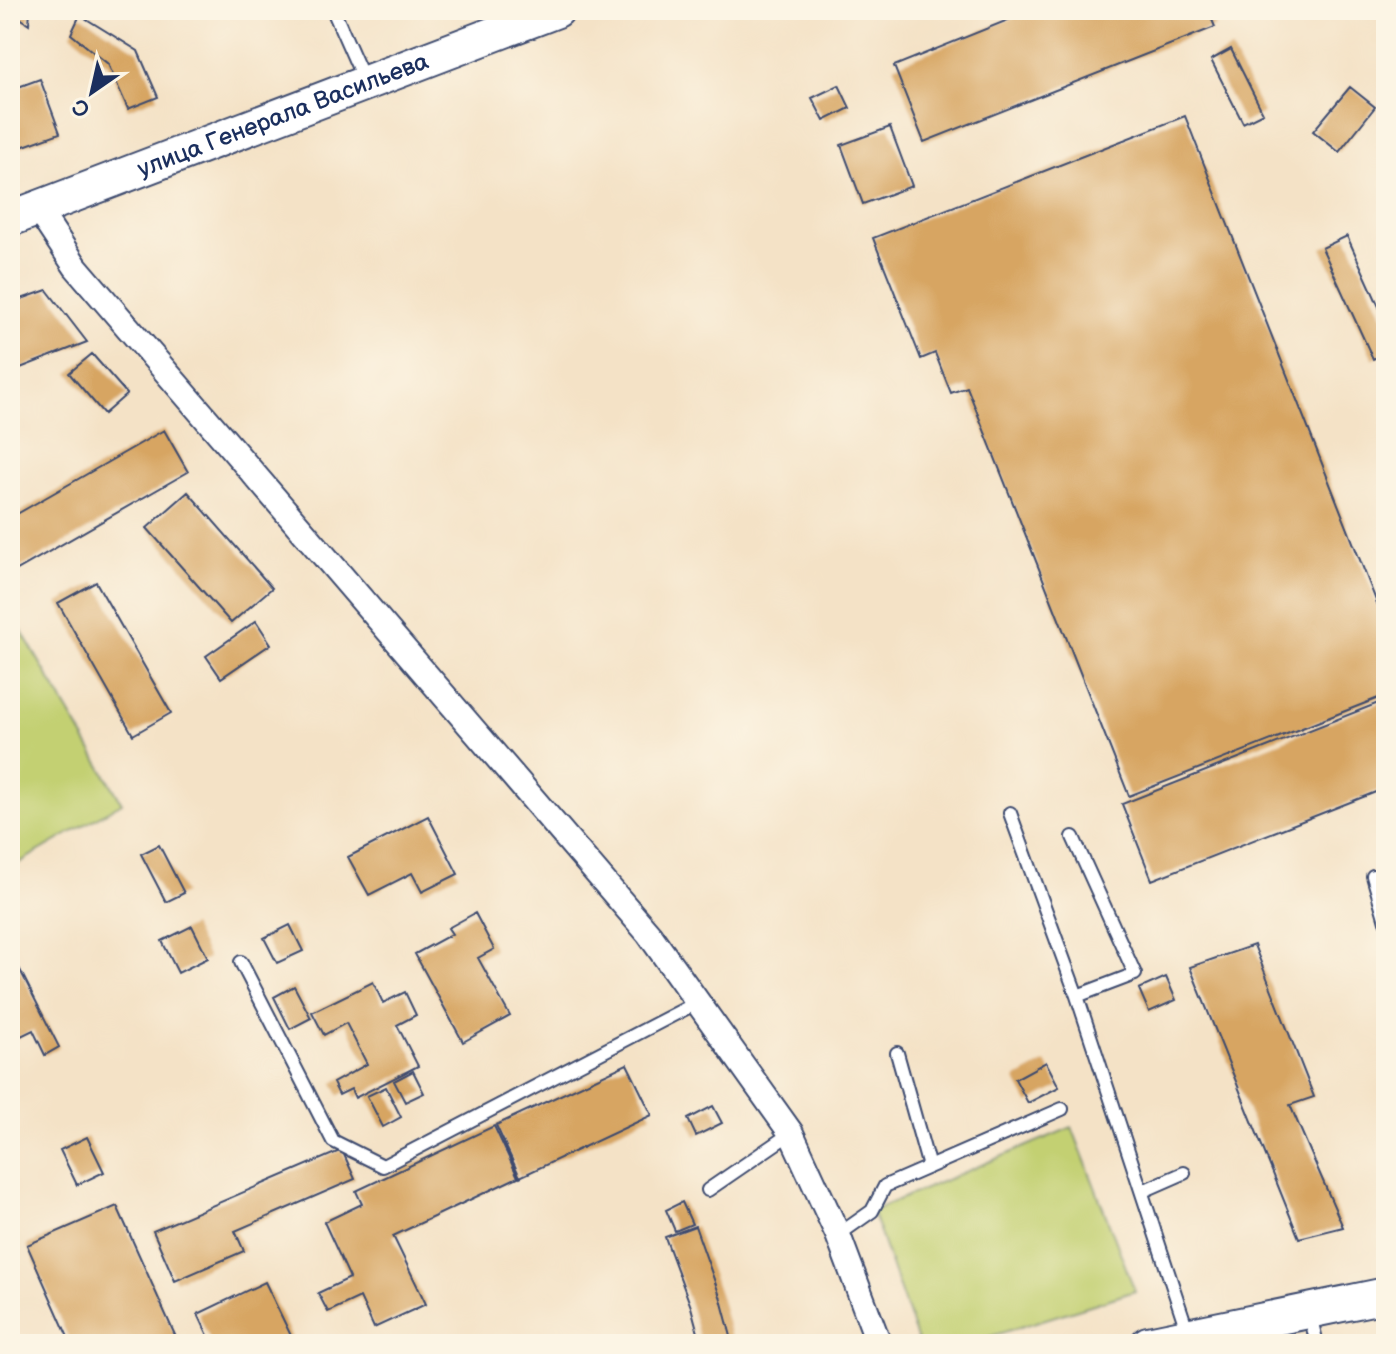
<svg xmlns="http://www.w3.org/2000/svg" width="1396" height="1354" font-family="'Balsamiq Sans',sans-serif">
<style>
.green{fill:#c3d072;stroke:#6f8068;stroke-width:2}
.building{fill:#d7a562}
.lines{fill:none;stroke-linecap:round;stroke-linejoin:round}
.lane-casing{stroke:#3c4a6e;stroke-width:16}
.street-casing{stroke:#3c4a6e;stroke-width:28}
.secondary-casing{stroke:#3c4a6e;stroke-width:38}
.lane{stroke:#fff;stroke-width:12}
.street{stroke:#fff;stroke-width:24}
.secondary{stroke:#fff;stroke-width:34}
.labels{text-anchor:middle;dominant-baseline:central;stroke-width:8;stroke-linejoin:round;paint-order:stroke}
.street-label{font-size:24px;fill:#1b2f5e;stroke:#fcf5e5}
</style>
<rect width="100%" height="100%" fill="#fcf5e5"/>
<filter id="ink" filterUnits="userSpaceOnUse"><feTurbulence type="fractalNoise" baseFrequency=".0125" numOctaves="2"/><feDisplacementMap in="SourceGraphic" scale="16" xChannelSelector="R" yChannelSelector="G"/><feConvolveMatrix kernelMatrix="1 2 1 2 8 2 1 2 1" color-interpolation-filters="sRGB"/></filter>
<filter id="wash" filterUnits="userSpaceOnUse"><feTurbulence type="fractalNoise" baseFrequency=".006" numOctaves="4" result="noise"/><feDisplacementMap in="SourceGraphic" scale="32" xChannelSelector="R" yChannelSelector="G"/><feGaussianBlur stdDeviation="1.8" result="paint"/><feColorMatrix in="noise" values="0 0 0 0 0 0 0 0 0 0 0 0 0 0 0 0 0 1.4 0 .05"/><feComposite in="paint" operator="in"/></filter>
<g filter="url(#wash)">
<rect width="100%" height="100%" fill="#f4e2c6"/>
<!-- green -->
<path class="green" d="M21 630 122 803 10 868V637Z
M1072 1127 1135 1291 966 1344H919L872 1211Z"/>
<g id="blocks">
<!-- building -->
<path class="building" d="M10 10H30L29 24 10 11Z
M1016 10H1208L1215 27 924 142 894 66 1018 16Z
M80 15 138 51 158 97 128 109 108 64 71 34Z
M1231 49 1263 113 1243 123 1211 60Z
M40 79 60 133 10 151V90Z
M839 85 850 108 824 121 812 98Z
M1350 87 1375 107 1339 152 1313 131Z
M1185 116 1386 626V695L1129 796 967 387 951 393 935 353 921 359 873 238Z
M890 127 912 186 863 204 841 145Z
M1347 236 1386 322V353L1373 359 1322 248Z
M47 290 87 342 10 372V303Z
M92 354 127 394 104 414 69 373Z
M164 430 188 472 10 574V518Z
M188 492 272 588 231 623 147 528Z
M96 582 171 713 133 735 58 603Z
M256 621 271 644 221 678 206 656Z
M1386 700V788L1152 880 1122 804Z
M428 816 458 874 422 892 412 873 369 895 348 857Z
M159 845 184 893 166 902 141 854Z
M475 913 494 949 478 958 510 1016 463 1042 415 954 452 934 448 928Z
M290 925 303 951 277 963 264 938Z
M192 926 208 958 178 973 162 941Z
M1254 945 1314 1097 1290 1105 1343 1227 1299 1238 1190 967Z
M10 950 59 1047 45 1055 33 1030 15 1039 10 1029Z
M1166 977 1176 1000 1149 1012 1139 989Z
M373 982 383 1003 405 992 416 1015 397 1025 418 1066 355 1098 351 1089 339 1095 333 1083 367 1064 346 1023 324 1035 312 1012Z
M294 986 311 1018 290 1029 274 997Z
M1046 1062 1059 1087 1028 1103 1015 1079Z
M627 1064 652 1115 520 1177 496 1125Z
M413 1071 424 1093 405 1102 394 1081Z
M386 1087 401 1117 383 1127 367 1096Z
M713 1106 722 1123 696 1136 688 1119Z
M494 1126 518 1177 393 1236 426 1304 374 1328 360 1297 328 1312 318 1293 350 1278 324 1222 362 1204 356 1191Z
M87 1137 104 1172 77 1185 60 1150Z
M342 1150 355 1179 235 1231 244 1251 175 1281 153 1231Z
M682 1202 692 1224 675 1231 666 1210Z
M117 1206 179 1344H71L27 1245Z
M695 1226 721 1299 733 1344H701L691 1307 665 1237Z
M265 1282 295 1344H212L198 1314Z
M518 1339 519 1344H498V1343Z"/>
</g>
</g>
<g filter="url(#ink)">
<use href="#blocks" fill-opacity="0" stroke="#3c4a6e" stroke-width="2"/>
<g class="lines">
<defs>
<path id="lane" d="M333 10 364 80
M1010 813 1077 996 1188 1333
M1073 837 1135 974 1077 996
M1373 876 1386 921
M241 962 333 1141 383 1166 700 1001
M897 1053 929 1167
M708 1190 791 1133
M1143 1191 1184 1173
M838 1235 872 1211 885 1186 1062 1109
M1310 1315 1317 1344"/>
<path id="street" d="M37 208 76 267 649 934 791 1133 838 1235 879 1344"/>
<g id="secondary">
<path id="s1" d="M10 219 557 10"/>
<path d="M1148 1344 1386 1295"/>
</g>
</defs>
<!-- lane casing -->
<use href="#lane" class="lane-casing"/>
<!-- street casing -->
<use href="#street" class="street-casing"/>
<!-- secondary casing -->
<use href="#secondary" class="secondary-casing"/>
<!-- lane -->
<use href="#lane" class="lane"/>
<!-- street -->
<use href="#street" class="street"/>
<!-- secondary -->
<use href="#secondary" class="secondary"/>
</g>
</g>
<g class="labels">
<!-- street labels -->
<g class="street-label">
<text stroke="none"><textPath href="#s1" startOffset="292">улица Генерала Васильева</textPath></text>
</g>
</g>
<!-- margin -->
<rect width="1396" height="1354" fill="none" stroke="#fcf5e5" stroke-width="40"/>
<!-- north arrow -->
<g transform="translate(92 92) rotate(214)" stroke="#fcf5e5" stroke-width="6" paint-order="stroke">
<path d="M0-6L14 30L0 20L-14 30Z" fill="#1b2f5e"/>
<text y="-12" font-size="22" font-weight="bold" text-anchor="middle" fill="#1b2f5e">С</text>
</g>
</svg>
